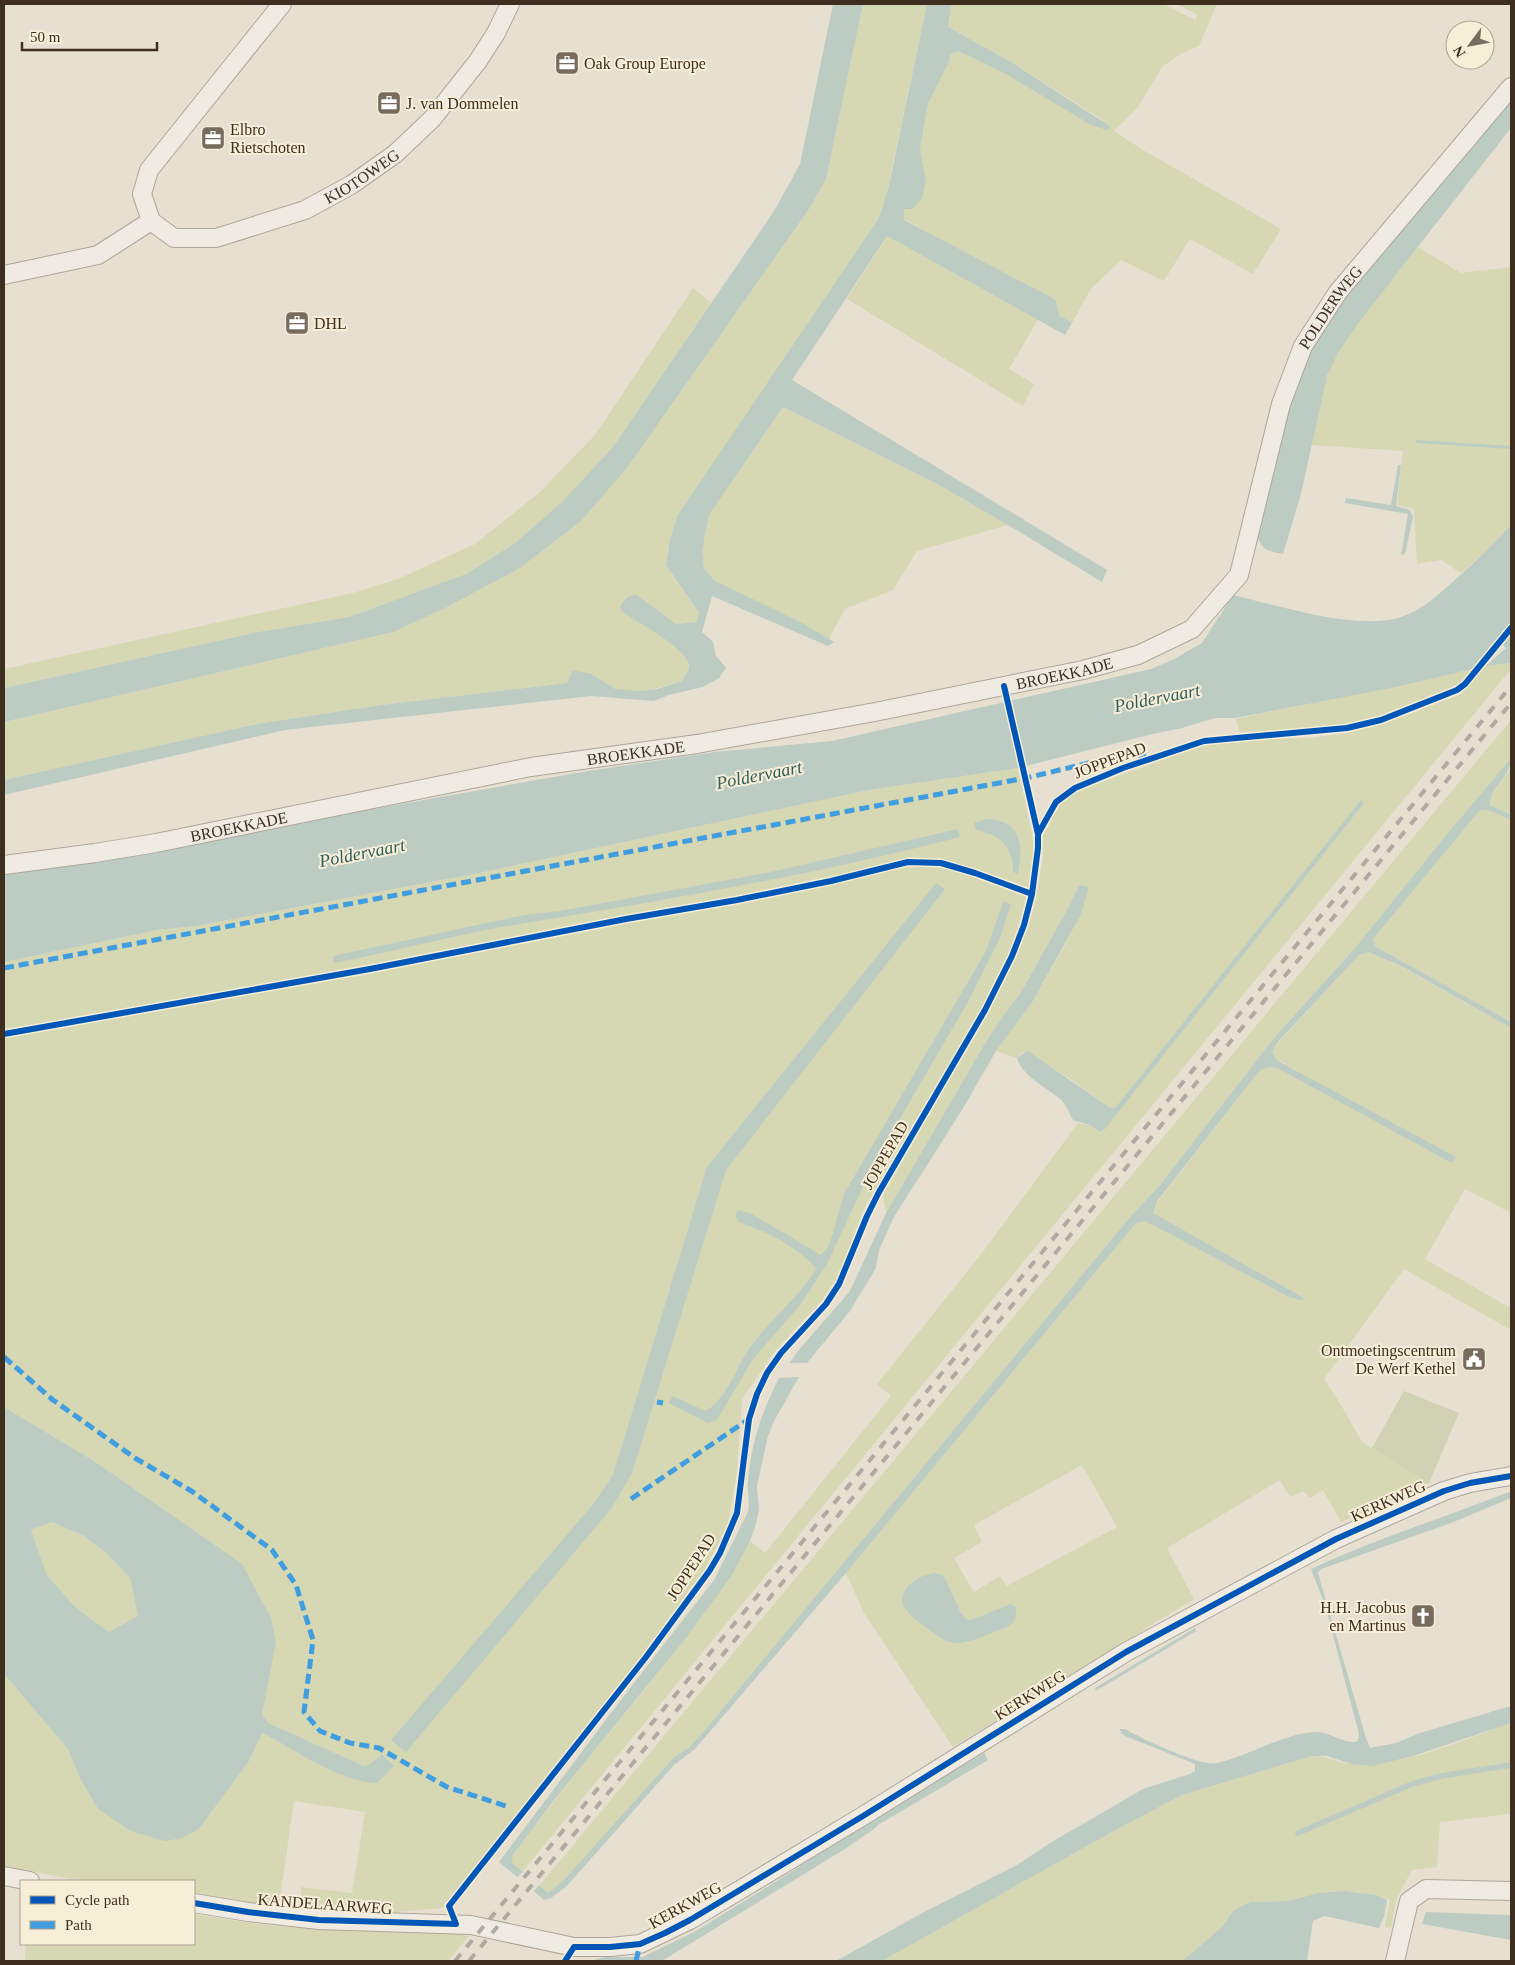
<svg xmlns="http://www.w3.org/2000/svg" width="1515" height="1965" font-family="'Times New Roman',serif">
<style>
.green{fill:#d6d7b3;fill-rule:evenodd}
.cemetery{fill:#d1d1b3}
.water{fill:#bcccc2;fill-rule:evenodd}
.pier{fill:#e7e0d1}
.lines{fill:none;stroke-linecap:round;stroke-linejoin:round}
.stream{stroke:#bcccc2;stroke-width:5.5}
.street-casing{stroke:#ada599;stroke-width:20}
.street{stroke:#efebe3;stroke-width:18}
.rail{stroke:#afaaa2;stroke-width:4;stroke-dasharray:9 9;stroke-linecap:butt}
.quiet{stroke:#3f9de0;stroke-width:5;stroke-dasharray:10 5;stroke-linecap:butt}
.cycleway-casing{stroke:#f7eed8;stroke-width:9}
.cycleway{stroke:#0057b8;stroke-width:6}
.labels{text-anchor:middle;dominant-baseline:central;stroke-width:4;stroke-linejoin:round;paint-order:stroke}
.poi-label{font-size:16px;fill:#3d2e20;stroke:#f7eed8;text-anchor:start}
.street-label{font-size:16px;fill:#3d2e20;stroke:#f7eed8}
.water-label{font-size:18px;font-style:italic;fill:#2f5d5a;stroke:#f7eed8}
</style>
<rect width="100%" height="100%" fill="#e7e0d1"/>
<!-- green -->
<path class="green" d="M863 4H927L885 201 875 224 866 241 677 516 670 539 666 565 699 614 697 622 676 624 637 595 678 648 687 657 689 667 682 681C662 687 636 695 616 690 608 687 599 679 592 674L567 683 381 705 257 724 4 780V722L393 632 520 568 581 521 627 468 809 209 826 179Z
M951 4H1163L1195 20 1198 15 1176 4H1217L1199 46 1181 54 1163 66 1138 107 1114 131 1143 150 1281 229 1253 274 1190 239 1164 281 1121 260 1090 290 1072 323 909 221 904 220V209L926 180 920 149 928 104 949 62 950 55 958 51 1106 122 1011 62 948 27Z
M887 236 1038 320 1009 369 1034 384 1023 406 847 299Z
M1418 247 1461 273 1511 267V525L1494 544 1461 573 1441 560 1417 564 1414 509 1397 505 1403 451 1312 445C1316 422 1319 396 1328 375 1346 328 1388 287 1418 247Z
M693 288 711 303 613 447 562 502 515 543 466 574 349 617 258 632 4 688V669L353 593 398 579 475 544 539 493 595 435Z
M783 407 937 484 1008 525 917 551 893 590 845 609 829 639 726 586 714 580 704 568 702 551 709 515Z
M1511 663V669L522 1872 512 1863 513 1855C553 1801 595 1750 638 1698 679 1647 719 1598 750 1541L765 1553 891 1396 877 1384 982 1253 1078 1123 1092 1126 1099 1132 1361 801 1115 1108 1109 1107 1065 1075 1023 1053 1017 1058 996 1051 1033 1001 1065 945 1089 888 1079 885 1067 910 1020 994 1003 1016 984 1045 886 1213 883 1195 988 1012 1016 957 1027 930 1034 908 1043 859V837L1053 816 1060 805 1071 794 1086 787 1202 746 1253 739 1310 738 1347 733 1382 724 1460 695 1485 666Z
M1473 669 1462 681 1453 687C1418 701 1382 718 1344 724 1310 730 1275 730 1240 732L1235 719Z
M1511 720V758L1443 839 1355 948 1274 1038 1160 1185 1131 1216 709 1725 690 1747 673 1758 562 1882 548 1894 539 1886Z
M1018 768 1034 845 1031 877 1017 931 1008 956 981 1009 864 1208 838 1277 819 1304 775 1351 742 1399 737 1472 728 1524 701 1577 652 1644 442 1908 386 1913 302 1911 301 1887 352 1893 365 1812 294 1801 279 1906 194 1897V1881H82L4 1866V1674L68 1749 81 1780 98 1809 199 1829 249 1761 262 1733C294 1750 342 1782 377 1782L394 1766H364L268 1723 261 1714 276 1641 164 1510 94 1461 4 1407V962L157 930 196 926 479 873 869 790Z
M1511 768V815L1490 805 1489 798Z
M1480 810H1488L1511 820V1022L1375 946 1373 939Z
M1368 952 1400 966 1511 1028V1213L1465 1189 1425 1259 1511 1308V1330L1404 1269 1324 1379 1338 1400 1362 1442 1429 1483 1341 1522 1323 1490 1310 1498 1303 1491 1290 1497 1280 1480 1167 1548 1194 1599 953 1747 864 1613 846 1573 1136 1223 1145 1221 1287 1296 1301 1301 1304 1298 1153 1213 1158 1201 1260 1070 1270 1067 1279 1069 1453 1163 1275 1058 1273 1052 1277 1044 1359 955ZM1082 1465 1117 1527 1007 1586 1000 1576 974 1592 954 1558 982 1542 974 1525ZM944 1576 961 1613 967 1620 974 1619 968 1642 903 1604 904 1592 911 1582Z
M52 1522 84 1536 106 1553 130 1578 138 1616 109 1632 75 1607 47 1575 31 1530Z
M1511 1723V1814L1440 1822 1437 1867 1412 1870 1396 1900 1391 1928 1385 1927 1390 1900 1376 1895 1345 1891 1318 1893 1289 1901 1249 1902 1234 1910 1221 1928 1182 1961H882L1112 1832 1182 1795 1312 1756C1327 1755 1339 1764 1353 1764 1406 1766 1462 1740 1511 1723Z
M194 1914C225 1919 257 1925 289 1927 349 1930 410 1926 469 1936L448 1961H25L26 1944H194Z"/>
<!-- cemetery -->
<path class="cemetery" d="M1404 1391 1459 1413 1429 1483 1372 1448Z"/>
<!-- water -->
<path class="water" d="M833 4H863L826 179 809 209 627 468 581 521 520 568 445 608 393 632 4 722V688L258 632 349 617 466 574 515 543 562 502 613 447 774 211 800 164Z
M927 4H951L948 27 1011 62 1111 127 1107 130 1091 125 1006 74 958 51 950 55 949 62 928 104 920 149 926 180 922 199 912 209H904V220L1056 300 1059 315 1072 323 1065 335 887 236 792 380 1107 570 1102 582 1008 525 937 484 783 407 709 515 702 551 704 568 714 580 804 624 834 642 828 646 712 596 702 632 713 642 716 656 726 668 719 678 703 687 669 695 654 701 591 696 285 730 4 795V780L257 724 381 705 567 683 573 670 592 674 615 689 639 691 657 689 682 681C684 677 688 671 689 667 691 650 637 622 624 613L620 607C625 599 627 595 637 595L676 624 697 622 699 613 666 565 670 539 677 516 875 224 881 212 889 185Z
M1511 100V128L1359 322 1338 353 1327 376 1301 494 1283 554C1268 551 1262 551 1257 535L1278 440 1303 363 1338 301Z
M1416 440 1511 446V449L1416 443Z
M1398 465H1401L1396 506 1410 510 1413 517 1405 554 1401 555 1408 514 1345 503 1346 498 1391 505Z
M1511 525V663L1485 666 1391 688 1235 718H1215L1182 728 1153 734 1018 768 869 790 479 873 196 926 157 930 4 962V874L588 771 715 752 832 741 1151 669 1174 659 1202 643 1233 595C1280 606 1356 631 1401 617 1423 610 1440 593 1457 578 1476 561 1494 544 1511 525Z
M1511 758C1511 778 1489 787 1490 805L1511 815V820L1488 810H1480L1373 939 1375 946 1511 1022V1028L1401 966 1368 952 1359 955 1277 1043 1273 1052 1275 1058 1280 1062 1456 1157 1452 1163 1279 1069 1270 1067 1260 1070 1158 1200 1153 1213 1304 1298 1302 1301 1287 1296 1145 1221 1136 1223 846 1573 695 1749 674 1765 566 1887 551 1898 544 1900 499 1862 620 1701 714 1580 748 1512C750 1500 747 1492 748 1481 751 1444 762 1411 779 1378L799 1377 773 1423 768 1436 757 1486 759 1510 755 1527 750 1541 732 1575 686 1638 551 1804 513 1855 512 1863 548 1893 562 1882 673 1758 690 1747 709 1725 1131 1216 1160 1185 1274 1038 1355 948 1443 839Z
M1361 800 1364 803 1104 1130 1099 1132 1092 1126 1073 1120C1069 1113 1066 1104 1060 1099 1046 1087 1022 1076 1017 1058L1028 1051 1109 1107 1115 1108Z
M985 819C1021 819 1024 844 1018 874L1013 872C1014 848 1000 834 976 830L974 823Z
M958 829 960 837C818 874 671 899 526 923 461 933 398 951 334 963L333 956 524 915 560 911 771 872Z
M936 883 945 889 726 1170 632 1473 611 1509 406 1752 391 1740 595 1502 613 1475 707 1167Z
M1079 885 1089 887 1081 914 1033 1001 996 1051 962 1110 894 1217 879 1250 876 1268 850 1311 807 1363H790L797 1352 850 1291 886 1213 984 1045 1003 1016 1020 994 1067 910Z
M1003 902 1011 904 1000 938 968 1002 875 1161 827 1264 800 1305 753 1359 717 1420 708 1423 669 1403 672 1396 706 1411C728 1397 735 1369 749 1349 769 1320 798 1299 816 1269 799 1247 765 1231 739 1222L735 1216 738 1210 752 1214 821 1255 829 1246 844 1194 986 951Z
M4 1407 94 1461 242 1564 271 1618 276 1642 262 1714 268 1723 364 1766 369 1765 382 1754 394 1766 377 1783C340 1782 295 1750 262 1733L249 1761 199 1829 182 1838 165 1841 131 1831 98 1809 81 1780 68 1749 4 1674ZM52 1522 84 1536 106 1553 130 1578 138 1616 109 1632 75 1607 47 1575 31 1530Z
M1509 1492 1511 1493V1498L1451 1523 1321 1569 1318 1573 1366 1738 1370 1748 1396 1743 1420 1733 1511 1706V1723L1413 1756 1373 1766 1351 1764 1327 1756H1312L1182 1795 1112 1832 882 1961H836L924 1912 1017 1865 1050 1843 1143 1789 1190 1774 1195 1771V1764L1125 1736 1121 1733 1120 1729H1125C1141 1738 1200 1767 1217 1763 1249 1756 1282 1734 1315 1732 1329 1731 1347 1746 1358 1741L1359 1734 1325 1605 1311 1569C1375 1539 1443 1518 1509 1492Z
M935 1573 944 1576 961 1613 967 1620 974 1619 1011 1604 1016 1607C1017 1626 1010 1626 994 1632 981 1637 964 1646 950 1642 940 1639 905 1614 903 1604 900 1585 920 1575 935 1573Z
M1195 1628 1196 1631 1096 1691 1095 1688Z
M984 1753 988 1760 878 1825 874 1829 845 1849 662 1961H590L605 1957H643L696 1931 788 1874 867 1822Z
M1345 1891 1376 1895 1387 1900 1384 1917 1379 1928 1324 1916 1313 1921 1307 1961H1182L1221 1928 1234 1910 1250 1902 1289 1901 1318 1893Z
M1426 1912 1511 1915V1940L1422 1924Z"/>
<!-- pier -->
<path class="pier" d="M1511 622V634L1503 645 1506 648 1482 669 1470 672Z
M524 1870 540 1884 532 1893 516 1879Z"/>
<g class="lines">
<!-- stream -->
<path class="stream" d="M1298 1833 1412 1784 1441 1776 1511 1765"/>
<defs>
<g id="street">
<path id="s1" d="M282 4 149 170 142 194 151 221 174 238H216L305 210 351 185 395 154 432 119 478 61 496 33 510 4"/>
<path d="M4 275 98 255 151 221"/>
<path id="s2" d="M4 865 95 853 156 843 531 767 697 744 875 712 1083 670 1138 655 1192 629 1239 575 1281 404 1303 346 1338 292 1511 87"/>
<path d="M4 1876 30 1881"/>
<path d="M194 1903 248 1912 319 1920 471 1925 574 1947H610L640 1944 690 1920 863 1816 1126 1652 1336 1539 1444 1491 1470 1483 1511 1476"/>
<path d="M1395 1961 1409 1901 1426 1889 1511 1891"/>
</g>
</defs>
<!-- street casing -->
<use href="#street" class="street-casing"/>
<!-- street -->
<use href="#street" class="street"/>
<!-- rail -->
<path class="rail" d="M455 1961 1511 686
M469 1961 1511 703"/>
<!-- quiet -->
<path class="quiet" d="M4 968 1026 778 1122 755 1146 756
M4 1357 53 1400 135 1458 193 1492 272 1550 296 1585 313 1640 304 1712 320 1731 350 1743 379 1748 447 1787 506 1806
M657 1402 663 1403
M631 1499 749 1419
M636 1961 640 1944"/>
<defs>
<path id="cycleway" d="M1004 686 1038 834
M4 1034 370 969 626 919 737 900 831 881 908 862 941 863 975 873 1032 894
M194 1903 248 1912 319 1920 456 1924 449 1906 646 1657 710 1570 720 1553 737 1513 749 1419 757 1394 767 1373 781 1353 826 1304 839 1284 867 1216 879 1192 985 1010 1012 956 1024 925 1032 894 1038 848V834L1056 802 1075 788 1123 768 1204 741 1347 728 1381 720 1457 690 1465 684 1511 628
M565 1961 574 1947H610L640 1944 665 1933 690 1920 863 1816 1126 1652 1336 1539 1444 1491 1470 1483 1511 1476"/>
</defs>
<!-- cycleway casing -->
<use href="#cycleway" class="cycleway-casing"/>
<!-- cycleway -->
<use href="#cycleway" class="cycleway"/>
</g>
<!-- icons -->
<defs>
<symbol id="office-square" viewBox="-11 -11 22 22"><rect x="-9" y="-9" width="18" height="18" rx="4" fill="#786c5e" stroke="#f7eed8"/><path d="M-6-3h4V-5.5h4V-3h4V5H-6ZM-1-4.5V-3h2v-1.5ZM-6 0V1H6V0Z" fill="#fff"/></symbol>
<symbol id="civic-square" viewBox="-11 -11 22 22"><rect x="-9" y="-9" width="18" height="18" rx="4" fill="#786c5e" stroke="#f7eed8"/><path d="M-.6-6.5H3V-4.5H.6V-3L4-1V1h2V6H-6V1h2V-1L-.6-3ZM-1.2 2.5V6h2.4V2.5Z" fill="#fff"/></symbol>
<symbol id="church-square" viewBox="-11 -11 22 22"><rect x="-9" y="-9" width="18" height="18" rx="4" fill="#786c5e" stroke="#f7eed8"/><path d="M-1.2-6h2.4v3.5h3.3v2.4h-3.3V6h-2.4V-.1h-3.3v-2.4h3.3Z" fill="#fff"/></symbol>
</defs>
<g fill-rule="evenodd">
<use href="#office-square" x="553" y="49" width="28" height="28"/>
<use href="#office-square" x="375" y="89" width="28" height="28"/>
<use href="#office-square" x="199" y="124" width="28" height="28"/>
<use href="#office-square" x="283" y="309" width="28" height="28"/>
<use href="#civic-square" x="1460" y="1345" width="28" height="28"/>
<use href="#church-square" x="1409" y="1602" width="28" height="28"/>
</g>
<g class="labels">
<!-- poi labels -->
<g class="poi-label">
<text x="584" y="63">Oak Group Europe</text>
<text x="406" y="103">J. van Dommelen</text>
<text x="230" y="129">Elbro<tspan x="230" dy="18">Rietschoten</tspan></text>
<text x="314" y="323">DHL</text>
<text x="1456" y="1350" text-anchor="end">Ontmoetingscentrum<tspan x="1456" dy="18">De Werf Kethel</tspan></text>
<text x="1406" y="1607" text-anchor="end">H.H. Jacobus<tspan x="1406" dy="18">en Martinus</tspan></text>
</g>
<!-- street labels -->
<g class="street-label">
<text stroke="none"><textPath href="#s1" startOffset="496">KIOTOWEG</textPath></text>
<text stroke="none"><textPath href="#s2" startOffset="1571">POLDERWEG</textPath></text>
<text stroke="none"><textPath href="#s2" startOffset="1078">BROEKKADE</textPath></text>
<text stroke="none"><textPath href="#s2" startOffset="642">BROEKKADE</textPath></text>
<text transform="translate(1110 760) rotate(-21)">JOPPEPAD</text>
<text stroke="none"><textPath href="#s2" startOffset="238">BROEKKADE</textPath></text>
<text transform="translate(885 1155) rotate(-60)">JOPPEPAD</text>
<text transform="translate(1388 1501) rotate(-24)">KERKWEG</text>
<text transform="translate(691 1567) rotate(-57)">JOPPEPAD</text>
<text transform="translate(1030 1695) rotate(-32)">KERKWEG</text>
<text transform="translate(325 1904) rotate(4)">KANDELAARWEG</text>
<text transform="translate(685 1905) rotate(-29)">KERKWEG</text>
</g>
<!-- water labels -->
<g class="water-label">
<text transform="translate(1157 698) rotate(-11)">Poldervaart</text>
<text transform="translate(759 775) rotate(-11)">Poldervaart</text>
<text transform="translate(362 853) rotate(-11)">Poldervaart</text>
</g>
</g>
<!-- border -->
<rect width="1515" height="1965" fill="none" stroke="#3d2e20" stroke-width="10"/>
<!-- legend -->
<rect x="20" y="1880" width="175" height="65" fill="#f7eed8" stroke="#ada18e"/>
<rect x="30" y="1896" width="25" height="8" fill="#0057b8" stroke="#ada18e"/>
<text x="65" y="1905" font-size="15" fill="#3d2e20">Cycle path</text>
<rect x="30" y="1921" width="25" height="8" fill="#3f9de0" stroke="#ada18e"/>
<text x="65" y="1930" font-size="15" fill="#3d2e20">Path</text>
<!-- north arrow -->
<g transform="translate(1470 45) rotate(238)"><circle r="24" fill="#f7eed8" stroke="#ada18e"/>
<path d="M0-4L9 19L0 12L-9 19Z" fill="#786c5e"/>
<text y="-8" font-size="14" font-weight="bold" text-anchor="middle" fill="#3d2e20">N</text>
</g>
<!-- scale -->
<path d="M22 42v8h135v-8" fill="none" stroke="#3d2e20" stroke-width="2.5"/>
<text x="30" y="42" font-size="15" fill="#3d2e20" stroke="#f7eed8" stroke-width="4" paint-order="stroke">50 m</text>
</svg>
